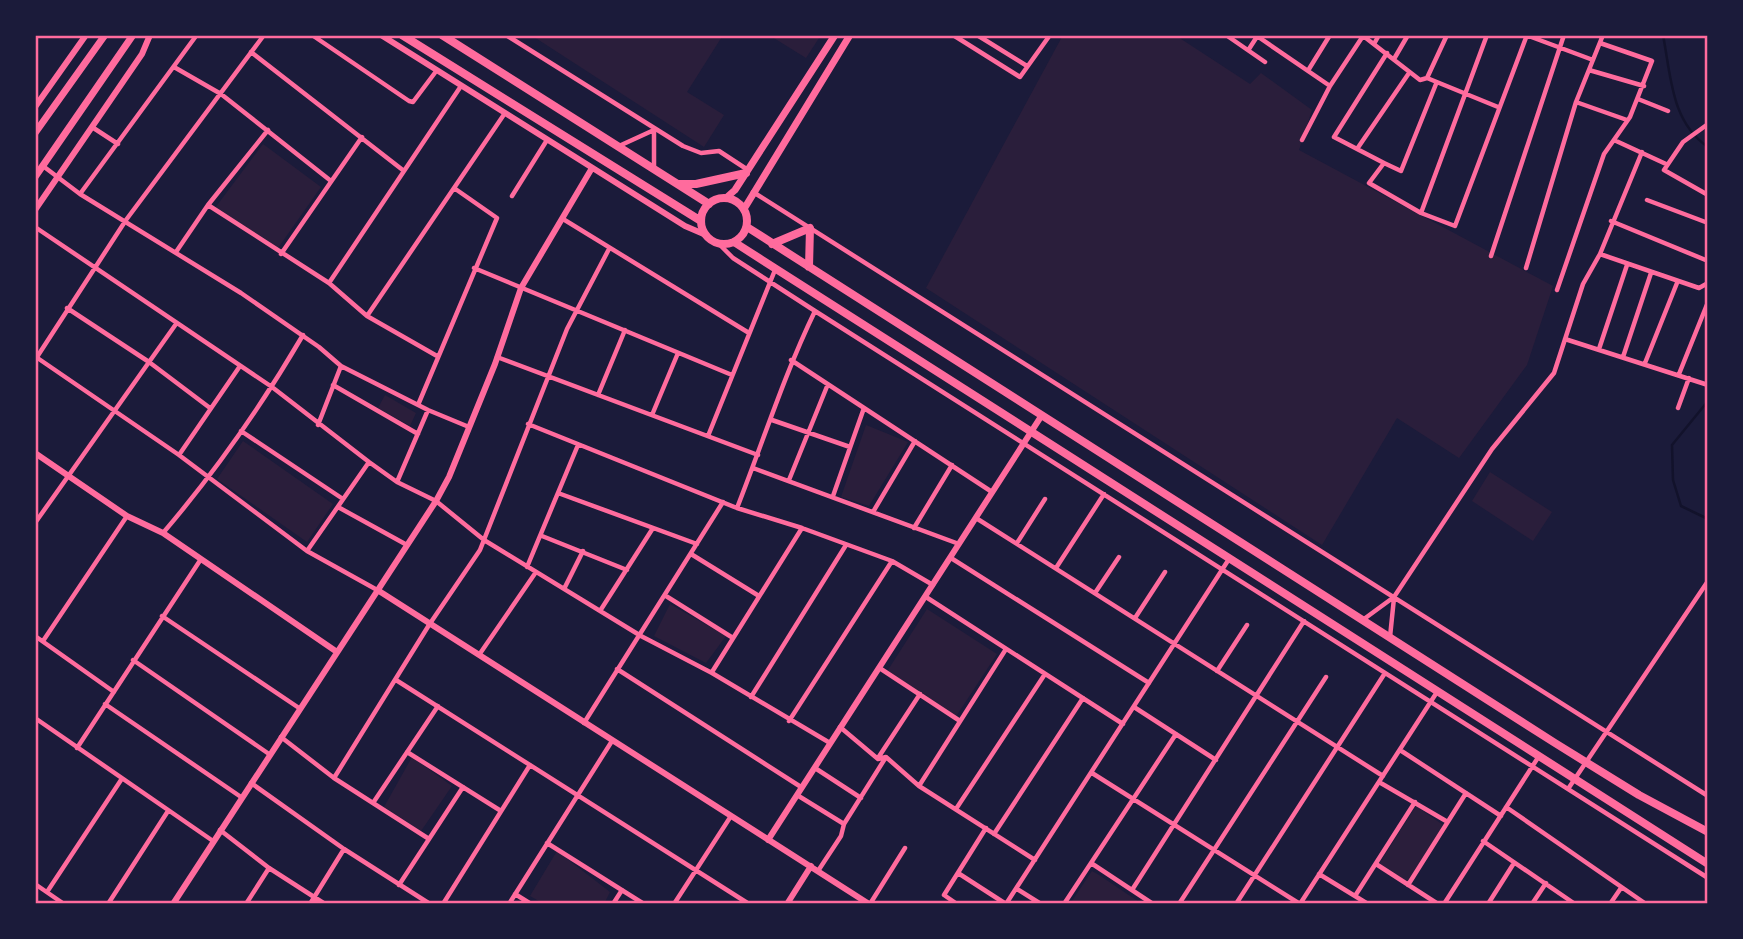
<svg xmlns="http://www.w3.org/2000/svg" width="1743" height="939" font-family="Overpass,sans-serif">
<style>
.green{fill:#2a1e3b}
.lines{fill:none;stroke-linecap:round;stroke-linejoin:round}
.stream{stroke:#12122b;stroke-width:2.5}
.minor{stroke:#ff6b9d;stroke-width:4.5}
.tertiary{stroke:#ff6b9d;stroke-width:6}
.secondary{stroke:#ff6b9d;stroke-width:7}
.primary{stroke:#ff6b9d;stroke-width:8}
.neatline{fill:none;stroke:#ff6b9d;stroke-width:2.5}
</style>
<rect width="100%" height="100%" fill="#1b1b3a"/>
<!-- green -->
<path class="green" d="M531 35H723L687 92 724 115 704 147Z
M769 35H821L806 58Z
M1063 35H1175L1250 84 1261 73 1312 110 1299 150 1553 286 1527 365 1459 458 1397 418 1322 545 926 288Z
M263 144 321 187 278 248 215 208Z
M385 395 416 413 410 426 378 408Z
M866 425 908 442 869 506 841 497Z
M243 441 333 504 307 542 217 479Z
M1490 472 1552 512 1533 541 1472 501Z
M670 604 726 636 706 663 654 636Z
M927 609 997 654 955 718 886 673Z
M412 757 452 786 421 831 384 807Z
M1416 806 1443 825 1408 884 1379 864Z
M557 851 610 892 604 904H544L530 896Z
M1092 871 1099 875 1142 904H1070Z"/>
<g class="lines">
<!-- stream -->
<path class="stream" d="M1663 35C1671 76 1671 122 1708 147
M1708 401 1672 445 1673 480 1681 506 1708 519"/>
<!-- minor -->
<path class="minor" d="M312 35 409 101 413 102 437 70
M506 35 683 146 701 153 719 151 748 170
M953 35 1020 77 1050 35
M977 35 1027 66
M1226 35 1265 62
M1362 35 1420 80 1427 78 1498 107
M1526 35 1593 60
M1257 36 1330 86
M1374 44 1379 35
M1249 49 1258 35
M251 52 404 171
M1387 53 1334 137 1384 163 1369 183 1421 213 1455 226 1527 35
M1394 59 1408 35
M174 67 221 94 331 181
M1309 69 1330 35
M1589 70 1644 86
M1427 78 1447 35
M1638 99 1668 111
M1576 102 1627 120
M1708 124 1683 142 1664 170 1708 195
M92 127 118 144
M1302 140 1330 86 1363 36
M1614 140 1666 164
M619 146 654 130V169
M1357 149 1409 73
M1384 163 1401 171 1436 84
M43 166 80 194 241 293 319 347 341 366 428 410 469 427
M753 192 1708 796
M80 194 196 36
M512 196 547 140
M1647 200 1708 223
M208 205 329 283 367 316 437 356
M1421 213 1487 35
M563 219 749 333
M1611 221 1708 261
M35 227 272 387 369 462 397 482 436 501 484 540 641 636 712 673 830 743
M718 243 733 258 815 311 1708 878
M176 252 208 205 268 130
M281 254 362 137
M1600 254 1699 288 1708 283
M1491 256 1564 35
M474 268 732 375
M1526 268 1576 102 1603 35
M329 283 461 86
M1557 290 1604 154 1630 117 1652 61 1600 43
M67 308 149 362 210 408
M367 316 505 113
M1565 339 1708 385
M1599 349 1627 265
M36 357 179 455 307 551 379 591
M37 357 126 220 264 35
M497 357 758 455
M1623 357 1651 273
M791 360 992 492
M1645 363 1677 283
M1679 374 1708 302
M333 385 418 434
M598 395 625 330
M418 405 497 218 454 188
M1678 408 1689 378
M652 415 678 353
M772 420 850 447
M528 424 737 508 802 528 892 561 933 585
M318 425 341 366
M241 431 343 499
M708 436 775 270
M179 455 240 366
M753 468 959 544
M789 480 828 384
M397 482 428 410
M558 493 697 544
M833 496 864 408
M338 507 407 545
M737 508C763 442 784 375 815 311
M873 512 915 441
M976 518 1383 776
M35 523 176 324
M914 528 952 465
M163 533C216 471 262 405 303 335
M542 536 627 570
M1017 543 1045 499
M307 551 369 462
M691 554 759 596
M951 558 1149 683
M527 567 578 445
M1056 568 1104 494
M564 589 583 551
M1095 593 1119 557
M666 596 733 638
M926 597 1123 724
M600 611 653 528
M162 616 299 708
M1135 618 1165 572
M1364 619 1394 597 1492 449 1554 373 1583 284 1600 254 1642 152
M35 636 114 692
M1390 637 1394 598
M43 641 127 516
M479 655 536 572
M133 660 269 754
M617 669 801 787
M881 669 960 721
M1217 671 1247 625
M712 672 802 528
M396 680 749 904
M751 697 846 545
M105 704 241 797
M1134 707 1216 760
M35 718 213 841
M789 721 892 561
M584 723 723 502
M840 727 878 759 886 757 919 786 1035 860
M281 737 334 778 429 839
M77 748 201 559
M1400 750 1501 816
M407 752 501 811
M878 758 920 694
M815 768 861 798
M1092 773 1300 904
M334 778 429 625 480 550 567 329 609 249
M1379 782 1446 821
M251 783 344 849 430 904
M919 786 1006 649
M1568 789 1708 581
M797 795 844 824 886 757
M373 803 438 706
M1506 807 1646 904
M956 809 1045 674
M220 830 269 868 325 904
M994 834 1083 698
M1483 841 1575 904
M547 843 644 904
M1091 863 1153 904
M1376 864 1438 904
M818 871 841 836 844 824
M958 873 1006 904 1229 559
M1319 874 1368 904
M35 884 64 904
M399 885 463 787
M1408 885 1466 793
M1017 889 1041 904
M1132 890 1304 621
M47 892 121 780
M515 894 531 904
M1355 896 1415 802
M108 904 168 811
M246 904 269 868
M310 904 344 849
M443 904 530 765
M509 904 612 741
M613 904 622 890
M674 904 731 816
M870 904 905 848
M957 904 944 895 986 828
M1064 904 1176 734
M1179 904 1326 677
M1236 904 1385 673
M1300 904 1437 692
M1444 904 1539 756
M1488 904 1514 863
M1532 904 1546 883
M1610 904 1621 888"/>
<!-- tertiary -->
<path class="tertiary" d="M381 35 685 226 706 235
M35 107 86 35
M35 210 142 54 150 35
M35 453 127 516 163 533 337 652
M379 591 869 904
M768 840 1042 415
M173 904 436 501 449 477 495 364 521 288 592 168
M787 904 811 866"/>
<!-- secondary -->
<path class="secondary" d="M35 133 105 35
M35 177 133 35
M726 198 735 190 835 35
M744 209 850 35"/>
<!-- primary -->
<path class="primary" d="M402 35 701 221
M442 35 709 204
M679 184H696L746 173
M701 221a23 23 0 1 1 46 0a23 23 0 1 1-46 0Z
M747 227 1555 743 1639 795 1708 832
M734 242 1708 864
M772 244 810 228 809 267"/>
</g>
<!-- border -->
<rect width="1743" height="939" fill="none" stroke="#1b1b3a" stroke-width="74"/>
<rect x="37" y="37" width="1669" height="865" class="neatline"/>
</svg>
